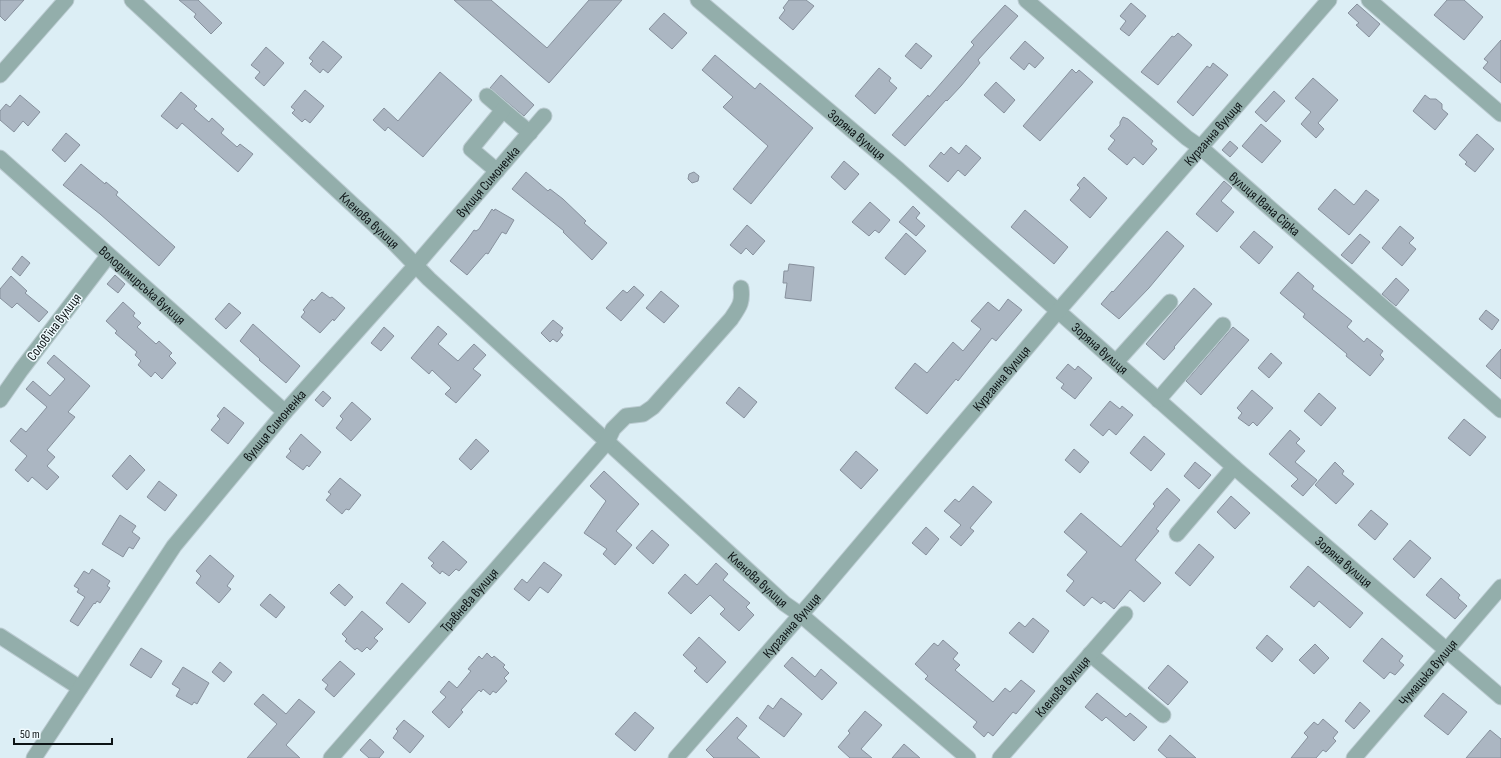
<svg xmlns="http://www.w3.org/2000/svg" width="1501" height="758" font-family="'Sofia Sans Condensed',sans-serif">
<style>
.building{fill:#abb6c2;stroke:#87919d}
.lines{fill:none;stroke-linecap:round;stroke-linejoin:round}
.minor-casing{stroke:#bbcbd1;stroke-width:17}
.minor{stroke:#93aeab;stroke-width:15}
.labels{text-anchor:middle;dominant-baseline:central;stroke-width:3;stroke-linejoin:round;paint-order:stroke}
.street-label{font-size:14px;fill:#0d1416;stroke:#effafe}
</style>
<rect width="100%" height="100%" fill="#dceef5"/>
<!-- building -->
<path class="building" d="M0 0H24L5 21 0 16Z
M179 0H198L222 23 211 34 194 17 196 14Z
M454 0H491L547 48 589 0H622L549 83Z
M789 0H806L814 6 793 30 779 18 785 10 783 8Z
M1447 0H1464L1483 17 1464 40 1434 15Z
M1131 3 1146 16 1129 36 1120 29 1126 21 1120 16Z
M1357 4 1380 24 1369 37 1356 25 1359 23 1348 13Z
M1005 5 1018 16 978 60 980 63 961 86 947 101 946 100 905 146 892 135 928 95 929 97 974 45 971 42Z
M664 13 687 33 672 49 649 29Z
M1178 33 1192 45 1158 85 1141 72 1172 36 1174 37Z
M1501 40V83L1483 68 1488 62 1484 59Z
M323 41 342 57 328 73 323 69 320 73 310 64 313 61 309 58Z
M1025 41 1044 58 1035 68 1029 63 1024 70 1010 58Z
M916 43 932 56 921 69 905 56Z
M266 47 284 63 264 86 255 78 260 72 251 65Z
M715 55 755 89 760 83 813 128 751 204 733 189 768 146 723 107 733 97 702 70Z
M1213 63 1228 75 1193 116 1177 102 1207 66 1210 68Z
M879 68 891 78 889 81 897 88 875 114 855 96Z
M1072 69 1076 73 1079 70 1093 82 1040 141 1023 126Z
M440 72 472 100 423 157 388 127 385 131 373 120 384 108 398 121Z
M501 75 534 105 524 116 490 88Z
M1313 78 1338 100 1318 123 1324 129 1316 138 1301 124 1311 112 1295 98Z
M996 82 1015 100 1004 113 984 95Z
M305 90 324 106 310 123 305 119 302 122 292 113 295 110 291 107Z
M1274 91 1285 101 1266 122 1255 112Z
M181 92 197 106 194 109 209 122 212 118 224 129 221 133 237 147 240 144 253 154 238 172 182 123 177 129 161 116Z
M20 95 40 112 28 126 23 121 14 132 0 120V111L6 104 10 107Z
M1425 95 1430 99H1436L1442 104V109L1448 114 1435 130 1413 111Z
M1123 117 1128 119 1153 141 1151 144 1157 149 1143 165 1134 157 1127 165 1108 149 1115 140 1110 136 1120 125V122Z
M1261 124 1281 141 1262 163 1242 146Z
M66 133 80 145 65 162 52 150Z
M1477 134 1494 149 1475 172 1465 164 1467 162 1459 155Z
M1230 141 1238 148 1230 157 1222 150Z
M966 145 981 158 965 176 958 170 948 182 929 166 941 152 944 155 951 147 959 154Z
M844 161 859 174 845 190 831 177Z
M81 164 105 184 106 182 118 192 116 195 175 247 159 266 100 214 63 185Z
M526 172 548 191 550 189 563 199 586 221 584 223 607 243 592 260 563 232 564 231 512 189Z
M694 172 699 176 698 181 692 183 688 179 689 174Z
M1084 177 1107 198 1090 218 1070 200 1080 188 1077 185Z
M1224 181 1232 188 1221 201 1234 212 1217 232 1196 214Z
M1335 189 1354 205 1366 190 1379 200 1349 235 1318 209Z
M870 202 890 220 879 233 875 230 869 236 852 222Z
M913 206 920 213 916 218 925 226 916 236 899 222Z
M492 209 494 211 495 209 514 220 506 234 502 232 488 254 486 253 467 275 450 261 466 241 474 230 476 231 479 229Z
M1025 210 1068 247 1054 264 1011 227Z
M747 225 765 241 753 255 746 248 741 254 730 245Z
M1400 226 1414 238 1409 243 1416 249 1402 266 1382 248Z
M1167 231 1184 246 1149 288 1119 319 1101 304 1112 291 1113 292Z
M1254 231 1273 247 1259 264 1240 247Z
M906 233 926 251 905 275 885 258Z
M1360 234 1370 242 1352 264 1341 255Z
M22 256 30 263 20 276 12 269Z
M789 264 814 267 811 301 785 298 787 283H783L784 271H788Z
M1298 272 1314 286 1312 289 1352 321 1347 327 1364 342 1367 338 1383 351 1380 355 1384 359 1370 376 1346 356 1347 354 1303 317 1305 314 1280 293Z
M115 275 125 284 118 293 107 284Z
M11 276 27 291 25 293 48 312 39 322 17 303 12 308 0 298V289Z
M1396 278 1409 290 1396 306 1382 294Z
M634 286 644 295 621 321 606 308 623 290 627 293Z
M1194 288 1212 304 1174 347 1175 348 1164 360 1146 344Z
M661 291 679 306 664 323 646 308Z
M322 292 330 298 332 297 345 308 334 321 333 319 320 333 301 317 305 312 303 310 312 299 314 301Z
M1008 299 1022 310 996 341 992 338 958 381 956 379 927 414 895 388 915 363 927 373 953 342 963 351 981 329 971 321 988 302 999 311Z
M123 302 135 313 133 316 141 323 137 327 156 344 159 341 172 353 169 356 176 363 162 379 155 372 151 377 138 365 141 361 135 355 137 352 115 333 117 331 106 321Z
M229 303 241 313 226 329 215 319Z
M1486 310 1499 320 1492 330 1479 319Z
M553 320 563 328 560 332 563 335 557 342 553 339 550 342 541 333Z
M253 324 300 366 286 383 259 360 260 359 240 341Z
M438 326 447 334 438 344 458 361 474 344 486 355 473 369 481 375 456 403 445 394 451 388 432 370 429 374 411 358Z
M384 327 394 336 381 351 371 343Z
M1233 327 1249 340 1201 395 1186 381Z
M1501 349V379L1486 366Z
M1271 353 1282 363 1269 378 1258 368Z
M54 355 90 386 68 412 75 417 47 450 55 457 47 466 59 477 47 490 32 477 28 482 15 470 27 456 10 441 21 428 26 432 47 407 26 389 33 381 50 396 65 379 47 363Z
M1068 364 1075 370 1078 366 1092 378 1075 399 1061 388 1064 384 1056 378Z
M739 387 757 402 744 418 726 403Z
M1252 390 1273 408 1257 426 1253 422 1249 426 1238 418 1242 413 1237 408Z
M323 391 331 398 323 407 315 400Z
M1319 393 1336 408 1321 426 1304 411Z
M1110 401 1120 409 1122 406 1133 415 1116 435 1109 429 1103 436 1090 425Z
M352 402 371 419 351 441 336 428 343 419 340 416Z
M224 407 244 423 228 444 211 430 220 419 217 416Z
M1464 419 1486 437 1470 456 1448 438Z
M1290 430 1300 439 1296 443 1305 451 1295 462 1317 480 1303 496 1291 486 1298 479 1269 454Z
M301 434 321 452 309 467 307 465 303 470 286 457 291 451 289 449Z
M1144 436 1165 454 1151 471 1130 453Z
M476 439 489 451 471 470 459 459Z
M1074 449 1089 462 1080 473 1065 460Z
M856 451 878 470 861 489 840 470Z
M130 455 145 470 127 490 112 476Z
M1195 462 1211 475 1199 489 1184 476Z
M1335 462 1344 471 1342 474 1354 484 1336 504 1315 485Z
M604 471 639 504 616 531 632 545 615 565 603 554 607 549 584 533 606 501 590 486Z
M340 478 361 495 349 510 346 509 342 514 326 500 331 494 328 492Z
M159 481 177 495 165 511 147 497Z
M973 486 992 502 970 528 974 531 961 546 950 537 961 525 944 511 955 499 959 502Z
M1167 488 1180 500 1156 529 1159 531 1135 560 1161 583 1144 602 1130 590 1114 609 1104 601 1101 604 1092 597 1084 606 1066 591 1074 581 1067 575 1087 552 1064 532 1081 513 1121 547 1155 506 1153 504Z
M1231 496 1250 513 1235 529 1217 512Z
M1371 510 1388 524 1375 540 1358 525Z
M120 515 136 526 132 532 140 538 133 549 129 547 123 557 102 544Z
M926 527 939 539 926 555 912 543Z
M652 530 669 545 653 564 636 548Z
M1410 540 1431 558 1414 578 1393 559Z
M443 541 467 562 459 571 456 569 449 576 442 571 440 574 431 566 434 563 428 558Z
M1199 544 1214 557 1190 586 1175 573Z
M210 555 234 576 227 586 231 589 219 603 196 583 201 576 196 571Z
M544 562 562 575 548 593 540 587 529 601 514 589 522 579 527 583Z
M716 563 728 574 723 580 750 603 746 607 754 615 739 631 720 614 725 609 710 595 691 614 668 593 685 574 697 585Z
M1308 566 1363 613 1350 628 1319 601 1314 607 1290 587Z
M92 569 110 581 107 586 110 588 100 603 97 601 95 604 94 603 78 626 70 621 85 597 77 592 79 589 74 586 84 571 89 574Z
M1441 578 1460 595 1458 598 1467 606 1455 619 1426 595Z
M402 583 426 603 409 623 386 603Z
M339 584 353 597 345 606 330 593Z
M270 594 285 607 276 618 260 605Z
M362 611 383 629 374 638 378 641 370 650 367 647 362 652 357 648 355 650 345 641 347 639 342 634Z
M1033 618 1049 631 1033 653 1009 633 1019 622 1025 627Z
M1267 635 1283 649 1272 662 1256 648Z
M699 637 726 662 707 683 694 671 697 668 683 655Z
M1382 638 1403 656 1399 661 1404 665 1395 675 1390 672 1384 679 1363 661Z
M943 640 958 653 953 659 960 665 955 670 993 702 1005 688 1010 692 1021 680 1035 691 1016 714 1013 712 993 736 988 732 984 737 973 727 977 722 925 679 928 676 915 664 934 643 938 646Z
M1315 644 1329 658 1314 674 1299 660Z
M141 648 162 661 151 678 130 665Z
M487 653 492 658 494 656 505 665 503 667 509 673 504 678 507 681 496 693 493 691 490 695 483 689 481 692 479 690 461 710 463 712 449 728 432 712 446 697 440 692 449 681 457 688 471 671 468 669 479 656 482 659Z
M792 657 815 677 821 669 837 683 822 700 784 666Z
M340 661 355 674 334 697 325 689 328 685 322 680Z
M220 662 232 672 224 682 212 672Z
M1168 665 1188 682 1168 705 1148 688Z
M183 667 209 683 197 704 194 702 192 705 176 696 180 689 172 684Z
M1097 693 1126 717 1130 713 1147 727 1134 741 1106 717 1102 721 1085 707Z
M1443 693 1467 712 1448 735 1424 716Z
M263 694 286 714 299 699 315 712 286 745 300 758H247L277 724 254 704Z
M781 698 802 714 784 737 759 718 768 705 773 709Z
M1360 702 1370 711 1354 729 1345 721Z
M865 711 882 725 861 749 872 758H850L838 747 850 733 848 731Z
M635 712 654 728 635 751 615 734Z
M737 717 747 726 737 738 760 758H714L706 750Z
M1323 719 1338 732 1333 738 1336 741 1326 752 1323 750 1316 758H1291L1308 737 1304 733 1314 722 1318 725Z
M404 720 424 736 410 753 393 738 398 731 396 729Z
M1490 730 1501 739V758H1466Z
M1170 735 1196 758H1167L1158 750Z
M370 739 384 752 379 758H369L360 750Z
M904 744 920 758H892Z"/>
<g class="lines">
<defs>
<g id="minor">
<path id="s1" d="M132 0 393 242 429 279 785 604 801 615 968 758"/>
<path id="s2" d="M698 0 899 170 1234 467 1501 697"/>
<path id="s3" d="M1026 0 1187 138 1200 147 1501 410"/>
<path d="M1369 0 1501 114"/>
<path d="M0 75 66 0"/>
<path d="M487 96 530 133"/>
<path id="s4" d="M0 158 285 412"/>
<path d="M497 171 471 149 503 110"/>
<path d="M1116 362 1170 302"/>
<path d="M0 400 21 370 108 256"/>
<path d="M1158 400 1223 325"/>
<path d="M1177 534 1234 467"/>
<path d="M0 636 80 688"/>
<path d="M1090 654 1163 715"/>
<path id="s5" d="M34 758 174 546 285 412 416 265 544 116"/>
<path id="s6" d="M331 758 607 442 613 429 626 416 643 414 653 407 731 319C739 307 743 303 741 288"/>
<path id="s7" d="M676 758 817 596 1058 311 1329 0"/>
<path id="s8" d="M1000 758 1125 614"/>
<path id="s9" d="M1354 758 1501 587"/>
</g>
</defs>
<!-- minor casing -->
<use href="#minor" class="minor-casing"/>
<!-- minor -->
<use href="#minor" class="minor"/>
</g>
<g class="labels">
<!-- street labels -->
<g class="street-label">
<text stroke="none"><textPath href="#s7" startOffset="824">Курганна вулиця</textPath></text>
<text stroke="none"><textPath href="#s2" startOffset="208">Зоряна вулиця</textPath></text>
<text stroke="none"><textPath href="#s5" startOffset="735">вулиця Симоненка</textPath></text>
<text stroke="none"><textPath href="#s3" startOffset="314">вулиця Івана Сірка</textPath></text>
<text stroke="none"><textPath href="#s1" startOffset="324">Кленова вулиця</textPath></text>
<text stroke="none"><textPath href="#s4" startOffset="191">Володимирська вулиця</textPath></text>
<text transform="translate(54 327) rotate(-53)">Соловʼїна вулиця</text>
<text stroke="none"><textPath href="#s2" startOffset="532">Зоряна вулиця</textPath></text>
<text stroke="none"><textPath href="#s7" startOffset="500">Курганна вулиця</textPath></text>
<text stroke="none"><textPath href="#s5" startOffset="411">вулиця Симоненка</textPath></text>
<text stroke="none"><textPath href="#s2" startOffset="856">Зоряна вулиця</textPath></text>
<text stroke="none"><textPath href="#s1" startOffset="853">Кленова вулиця</textPath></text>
<text stroke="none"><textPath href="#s6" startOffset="210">Травнева вулиця</textPath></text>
<text stroke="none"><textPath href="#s7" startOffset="176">Курганна вулиця</textPath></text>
<text stroke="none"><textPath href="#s9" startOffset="113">Чумацька вулиця</textPath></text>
<text stroke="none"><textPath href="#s8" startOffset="95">Кленова вулиця</textPath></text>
</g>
</g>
<!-- scale -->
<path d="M14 738v6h98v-6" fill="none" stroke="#0d1416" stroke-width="2"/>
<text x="20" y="738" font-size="12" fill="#0d1416" stroke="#effafe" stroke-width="3" paint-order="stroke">50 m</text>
</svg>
